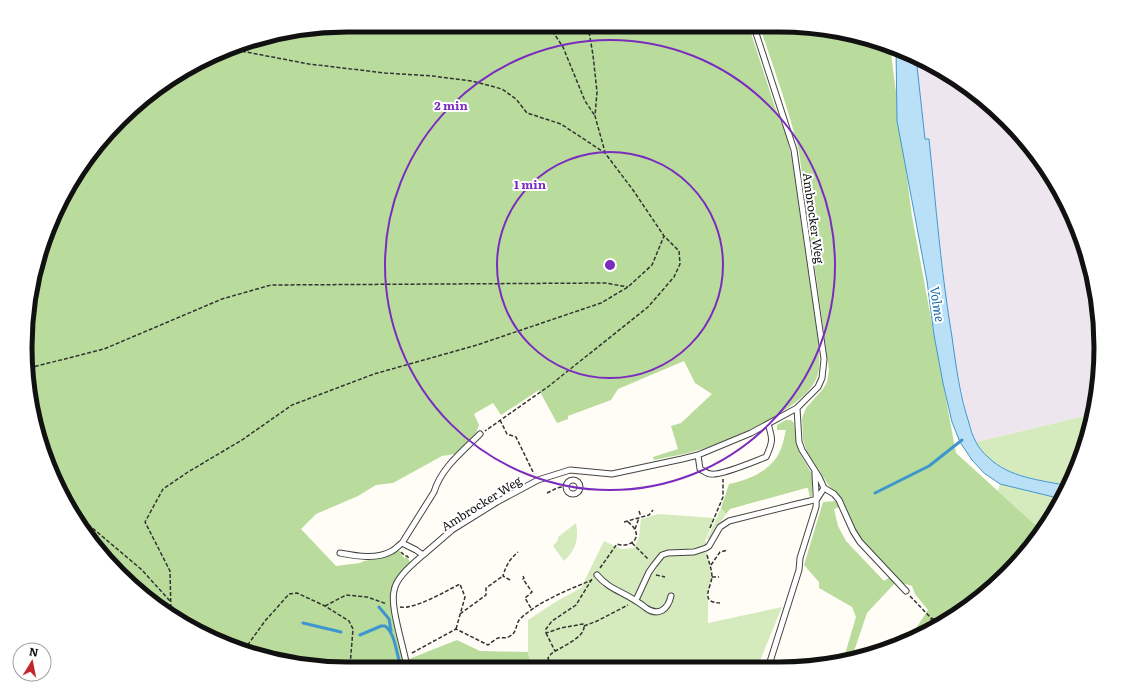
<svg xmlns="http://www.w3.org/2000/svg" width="1126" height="694" font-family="Literata,serif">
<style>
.industrial{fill:#eee6ef}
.green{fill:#d5ebbd}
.forest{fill:#b9dc9c}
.water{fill:#b9e0f7;stroke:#3f96cf}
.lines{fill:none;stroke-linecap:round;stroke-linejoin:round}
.stream{stroke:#3f96cf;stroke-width:3}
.service-casing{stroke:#444;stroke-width:7}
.path{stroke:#333;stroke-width:1.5;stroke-dasharray:4 2;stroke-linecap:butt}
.service{stroke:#fff;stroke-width:5}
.ring{fill:none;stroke:#7b2cbf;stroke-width:2}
.labels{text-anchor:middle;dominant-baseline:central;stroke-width:4;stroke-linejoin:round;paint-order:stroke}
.street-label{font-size:12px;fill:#111;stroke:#fff}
.water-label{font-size:13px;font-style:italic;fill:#1768a6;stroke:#fff}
.rim{fill:none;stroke:#111;stroke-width:5}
.centre{fill:#7b2cbf;stroke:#fff;stroke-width:2}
.ring-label{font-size:12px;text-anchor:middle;font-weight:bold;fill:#7b2cbf;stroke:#fff;stroke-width:4;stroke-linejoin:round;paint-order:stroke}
</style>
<rect width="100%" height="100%" fill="#fffdf5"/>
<!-- industrial -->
<path class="industrial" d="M916 57 975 91 1021 135 1058 186 1084 243 1098 305 1100 368 1093 414 976 442 969 424 958 375 948 316 929 140 925 139Z"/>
<!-- green -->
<path class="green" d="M1093 414 1090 430 1069 486C1033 478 997 477 976 442Z
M1000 484 1062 499 1042 531 998 491Z
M721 508 726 514 709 540 707 539Z
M658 514 715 518 705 541 709 546 706 549 712 577 707 595 708 599V623L782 607 757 668 531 667 528 652V620L557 601 581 588 604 541 621 549 634 548 639 537 641 519Z
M576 523C579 539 576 550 564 561L553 546 558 540V537Z"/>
<!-- forest -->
<path class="forest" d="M347 25 749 27 775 107 787 137 792 160 818 340C819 352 821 366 817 377 805 408 740 435 711 446 692 453 673 456 654 460L653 457 678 449 671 426 681 423 712 394 695 383 684 361 618 389 611 400 568 416V419L557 423 539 390 501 415 493 403 474 414 479 425 476 433 455 454 442 456 393 483 376 485 358 496 316 514 301 529 336 566 360 563 364 561 387 557 399 550 404 558 407 557 410 562 392 589 404 661 457 640 480 651 528 652 531 667 305 666 224 645 151 603 79 526 42 450 25 347 42 244 79 168 151 91 244 42Z
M760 27 821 28 890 46 912 216 956 453 1042 531 1035 543 991 589 940 626 909 639 928 610 915 594 912 586 902 583 863 542 853 527 842 499 829 486 807 452 803 440 802 418 806 408 823 389 827 382 829 370 799 152C789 110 774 69 760 27Z
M786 420H791L794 423 799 452 812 474V497L810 498 808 488H806L730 509 726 514 721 508 729 484C749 480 771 471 780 451 783 445 784 437 786 430H777V425Z
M835 501 840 507 834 509 838 526 846 541 884 581 890 577 895 583 867 613 851 660 843 661 856 617 852 607 819 588V582L804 565 823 502Z"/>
<!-- water -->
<path class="water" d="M896 48 902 49 916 57 925 139H929C936 205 941 272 952 337 956 366 960 396 969 423 972 436 978 449 988 457 1009 478 1041 480 1069 486L1062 499 1000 484 984 473 972 460 960 442 952 422 943 383 934 335 927 281 897 121Z"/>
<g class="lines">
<!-- stream -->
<path class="stream" d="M875 493 929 466 962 440
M379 607 389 619 391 631
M303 623 341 632
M440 663C453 664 466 662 479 667
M350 666 372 663H400C396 652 395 633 385 626H381L360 635"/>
<defs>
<path id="service" d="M797 408 799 442 802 450 819 477 824 488 834 494 839 500 853 531 860 542 906 591
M480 434C463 451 441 468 434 492L402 543 416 550 423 555 452 530 497 502 538 480 570 470 612 474 682 459 698 455 751 433 797 408 818 387 822 378 824 359 794 150 754 27
M698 455 700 469C704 471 707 474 711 474 721 476 755 461 766 457 773 442 773 439 768 424
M566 487a7 7 0 1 1 14 0a7 7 0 1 1-14 0Z
M340 553C356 556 376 560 392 551 396 549 399 545 402 543
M597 575C609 589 621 591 636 601 640 603 643 606 646 608 659 617 668 609 671 596
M636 600 649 572 654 565 662 555 668 553 694 552 706 548 709 546 720 527 729 521 797 504 810 501 817 499 824 488
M407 667C404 648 390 607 394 591 396 577 413 564 423 555
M768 668 799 570 800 558 816 507C817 496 815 483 815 472"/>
</defs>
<!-- service casing -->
<use href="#service" class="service-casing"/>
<!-- path -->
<path class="path" d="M549 26 563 47 585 101 595 116
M588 26 593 55 597 92 595 116 605 152
M230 49 309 64 385 73 433 76 472 81 502 89 516 99 527 113 561 124 605 153 633 190 664 236 679 251 680 264 674 277 648 307 549 386 485 431
M29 368 104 349 222 299 271 285 605 283 628 287
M500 420 507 434 516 437 534 474
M579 491 582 493
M547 493 557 488 566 486
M68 503H70L90 526 142 570 170 601
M639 511 641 517
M624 522 649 515 653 510
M710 528 723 497V479
M635 529 639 518
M632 543 649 560
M401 552 405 556H407L409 558
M707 555C709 562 712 570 712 577 710 590 700 602 720 603
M711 565 720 552 728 550
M600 568 617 544C628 548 642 540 634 528 632 525 629 523 627 521
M656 575 665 577
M523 576 524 578 523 579 532 592 525 598 532 610
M712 577H719
M510 580 503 576C506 565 510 559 518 552
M910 596 931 618 944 623
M325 606 346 595 367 597 387 604
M400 607C414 610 446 591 460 584L465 597 456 629
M171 614 170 571 145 522 163 489 188 472 242 440 292 405 374 374 477 345 601 303 628 287 652 265 664 236
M460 614 486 595V588L503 576
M931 618 933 629
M584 626 597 621 628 605
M546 633 555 651
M244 650 265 621 289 594 297 593 325 606 349 621 353 629 350 666
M412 653 456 629 488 645C491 643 495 639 498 638 502 637 506 639 510 636 518 632 515 623 521 618 541 600 568 590 592 580
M565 667 559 663 549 661 548 658 551 654C560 647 585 638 584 626L583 624 561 628 546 633V629L552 621 576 605 592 579
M628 668H634"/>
<!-- service -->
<use href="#service" class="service"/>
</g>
<!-- distance rings -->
<g class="ring">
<circle cx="610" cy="265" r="113"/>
<circle cx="610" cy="265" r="225"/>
</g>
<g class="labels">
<!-- street labels -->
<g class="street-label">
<text transform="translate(814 218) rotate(82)">Ambrocker Weg</text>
<text transform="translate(481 503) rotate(-32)">Ambrocker Weg</text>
</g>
<!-- water labels -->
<g class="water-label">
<text transform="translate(938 304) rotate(81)">Volme</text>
</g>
</g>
<!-- crop -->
<path d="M0 0H1126V694H0ZM347 32H779A315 315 0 0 1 1094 347V347A315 315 0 0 1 779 662H347A315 315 0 0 1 32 347V347A315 315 0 0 1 347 32Z" fill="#fff" fill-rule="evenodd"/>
<path class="rim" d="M347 32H779A315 315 0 0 1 1094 347V347A315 315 0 0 1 779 662H347A315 315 0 0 1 32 347V347A315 315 0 0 1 347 32Z"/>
<circle cx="610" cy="265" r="6" class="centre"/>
<g class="ring-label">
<text x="451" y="110">2 min</text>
<text x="530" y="189">1 min</text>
</g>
<!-- north arrow -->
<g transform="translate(32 662) rotate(10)"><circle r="19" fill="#ffffff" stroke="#a0a0a0"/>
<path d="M0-3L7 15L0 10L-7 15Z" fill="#c4262e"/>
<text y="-6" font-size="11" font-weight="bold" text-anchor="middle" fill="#111111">N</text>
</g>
</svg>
